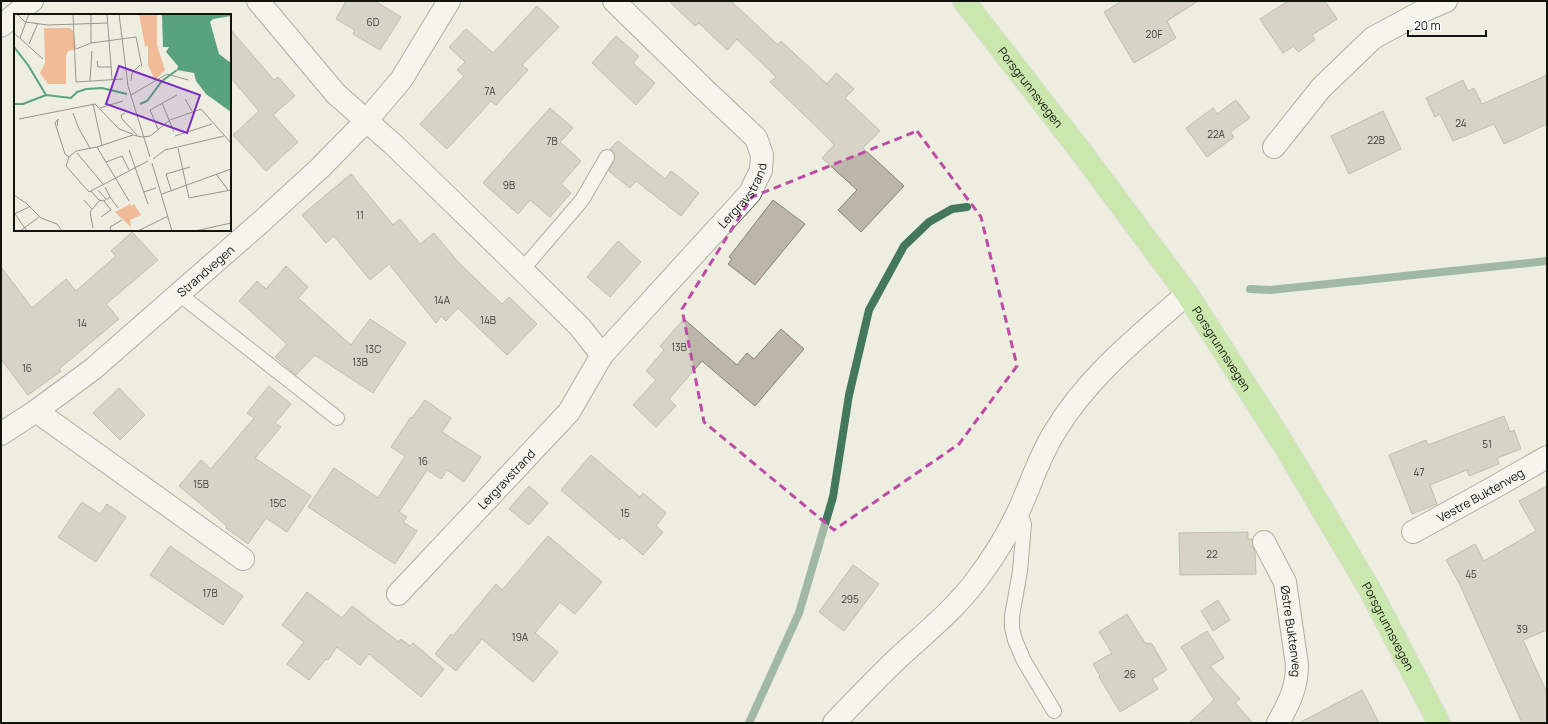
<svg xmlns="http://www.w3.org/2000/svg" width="1548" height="724" font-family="Manrope,sans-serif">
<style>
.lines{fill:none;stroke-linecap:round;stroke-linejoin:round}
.stream{stroke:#43785c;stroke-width:8}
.building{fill:#bcb5a9;stroke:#898377}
.lane-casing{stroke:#646559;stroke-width:16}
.street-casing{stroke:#646559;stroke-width:24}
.highway-casing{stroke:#cbcbca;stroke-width:24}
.lane{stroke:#fff;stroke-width:14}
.street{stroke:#fff;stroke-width:22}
.highway{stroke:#9fe270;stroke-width:22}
.marked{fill:none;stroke:#be4ca7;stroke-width:3;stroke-dasharray:8 5;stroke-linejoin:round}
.labels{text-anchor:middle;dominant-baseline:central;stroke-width:3;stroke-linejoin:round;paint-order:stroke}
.number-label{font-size:10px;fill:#3d3c35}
.street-label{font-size:12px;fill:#13130e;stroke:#fff}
.inset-river{fill:none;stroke:#58a37d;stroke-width:2}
.inset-road{fill:none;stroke:#96968c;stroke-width:1}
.view{fill:#7b2cbf;fill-opacity:0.15;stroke:#7b2cbf;stroke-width:2}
.inset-edge{fill:none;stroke:#13130e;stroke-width:2}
</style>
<rect width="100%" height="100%" fill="#edede0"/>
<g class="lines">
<!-- stream -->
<path class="stream" d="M1250 289 1270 290 1547 261
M749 723 799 613 833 497 849 395 869 310 904 246 929 222 952 209 967 207"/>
</g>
<!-- building -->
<path class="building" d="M346 1H375L401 17 380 50 353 34 355 30 336 19Z
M669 1H731L778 45 781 41 827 84 836 73 854 89 845 98 880 131 863 148 904 186 861 232 838 210 857 190 822 158 834 145 831 141 770 82 776 77 737 39 727 50 699 23 695 26Z
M1122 1H1198L1167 21 1176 38 1134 63 1104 12Z
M1288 1H1325L1337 19 1312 35 1315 40 1298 52 1294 46 1283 53 1260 19Z
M537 6 559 27 522 65 528 70 496 105 491 101 447 149 420 124 464 76 457 70 465 62 449 47 466 29 493 53Z
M230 29 274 80 278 77 295 96 273 115 298 142 266 171 233 135 259 111 230 77Z
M616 36 639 56 633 63 655 83 636 105 592 63Z
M1547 75V124L1504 144 1494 124 1453 141 1440 114 1435 117 1426 98 1463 80 1468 91 1474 88 1482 104Z
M1236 100 1250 118 1230 132 1234 137 1207 157 1186 128 1213 108 1217 114Z
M550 108 573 128 560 142 581 161 561 184 571 193 550 217 530 200 518 214 483 183Z
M1383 111 1401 149 1349 174 1331 136Z
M618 141 665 179 671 171 699 193 681 216 636 181 630 188 609 171 615 157 614 152 610 149Z
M351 174 393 225 400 219 420 244 434 233 458 262 502 304 509 297 537 324 507 355 458 308 446 321 441 316 436 323 389 264 370 280 334 236 326 243 302 215Z
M773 200 805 224 755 285 728 264 732 259 729 257Z
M132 232 158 260 106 304 119 319 59 369 61 371 28 395 1 359V267L32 308 66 279 76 291 116 256 111 251Z
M618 241 641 262 610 297 587 277Z
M286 266 308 287 298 298 351 345 370 319 406 343 373 393 315 355 296 375 275 357 287 344 239 301 257 281 266 289Z
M684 319 737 365 747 353 754 359 781 329 804 349 755 406 702 361 669 399 676 406 656 427 633 405 656 380 646 371 664 350 660 346Z
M269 386 291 404 275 423 281 427 255 458 311 496 287 532 266 518 248 544 226 528 227 526 179 486 201 460 211 469 254 418 247 413Z
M119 388 145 415 120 440 93 413Z
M425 400 451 418 442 432 481 457 464 482 447 470 441 479 427 470 399 512 407 517 403 522 417 531 395 564 308 507 334 468 378 498 405 456 391 447 411 417 412 418Z
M1504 416 1510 432 1514 430 1521 449 1497 458 1499 464 1469 476 1467 470 1430 485 1437 504 1412 514 1389 455 1426 440 1428 445Z
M591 455 640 497 643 493 666 513 656 526 663 532 643 555 622 537 620 540 561 490Z
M529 486 548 503 529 525 509 509Z
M1547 486V630L1523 640 1547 693V723H1522L1459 583 1446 560 1475 544 1484 561 1536 531 1519 501Z
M82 502 100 514 107 504 126 517 96 562 58 537Z
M1248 532V539H1252L1253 547 1255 552 1256 574 1180 575 1179 533Z
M548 536 602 582 575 614 560 602 535 633 558 652 533 682 482 639 456 671 435 654 451 634 453 636 496 584 502 590Z
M170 546 243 596 223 625 150 575Z
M853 565 879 584 844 631 819 612Z
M307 592 342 618 352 606 399 642 401 639 410 646 413 643 444 669 421 697 369 654 360 665 337 647 328 660 326 659 309 680 287 664 304 642 282 625Z
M1218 600 1230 620 1213 631 1201 611Z
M1127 614 1145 643 1152 644 1167 670 1152 679 1158 689 1120 712 1099 677 1100 676 1093 664 1112 653 1099 632Z
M1207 631 1224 658 1210 666 1240 699 1235 703 1253 723H1189L1214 700 1181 647Z
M1362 690 1379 723H1299Z"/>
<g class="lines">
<defs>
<path id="lane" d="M522 270 582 200 607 157
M179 294 337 418
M1019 511 1024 524 1020 571 1012 616V628L1015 640 1024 661 1054 711"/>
<g id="street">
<path d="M258 1 336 94 395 146 508 256 580 327 602 355"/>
<path d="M1 26 32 1"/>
<path d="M1274 147 1321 88 1373 38 1423 11 1446 1"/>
<path d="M36 411 243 559"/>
<path id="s1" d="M1 434 36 411 93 369 262 221 320 168 366 121 401 80 449 1"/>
<path id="s2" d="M1413 532 1493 488 1547 457"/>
<path id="s3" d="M1264 542 1285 582 1297 665C1297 688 1289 703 1278 723"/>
<path id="s4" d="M398 594 569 412 602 355 750 193 761 170 762 155 756 138 704 89 614 1"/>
<path d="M834 723C855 701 876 679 898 658 924 634 953 611 975 582 991 561 1008 534 1019 510 1031 484 1039 457 1054 433 1087 377 1139 336 1187 294"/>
</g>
<g id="highway">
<path id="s5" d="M964 1 1082 153 1187 294 1284 445 1370 590 1439 723"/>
</g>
</defs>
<!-- lane casing -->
<use href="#lane" class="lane-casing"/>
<!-- street casing -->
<use href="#street" class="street-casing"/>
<!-- highway casing -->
<use href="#highway" class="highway-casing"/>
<!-- lane -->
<use href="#lane" class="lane"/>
<!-- street -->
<use href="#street" class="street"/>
<!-- highway -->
<use href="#highway" class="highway"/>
</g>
<!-- marked area -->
<path d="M0 0H1548V724H0ZM917 131 981 217 1017 366 959 444 834 530 704 422 682 309 752 197Z" fill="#edede0" fill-opacity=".55" fill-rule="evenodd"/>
<path class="marked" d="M917 131 981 217 1017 366 959 444 834 530 704 422 682 309 752 197Z"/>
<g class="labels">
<!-- number labels -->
<g class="number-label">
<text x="373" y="22">6D</text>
<text x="1154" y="34">20F</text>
<text x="490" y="91">7A</text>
<text x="1461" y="123">24</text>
<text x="1216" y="134">22A</text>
<text x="1376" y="140">22B</text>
<text x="552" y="141">7B</text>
<text x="509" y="185">9B</text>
<text x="360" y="215">11</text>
<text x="442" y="300">14A</text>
<text x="488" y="320">14B</text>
<text x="82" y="323">14</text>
<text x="679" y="347">13B</text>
<text x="373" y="349">13C</text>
<text x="360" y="362">13B</text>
<text x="27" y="368">16</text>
<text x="1487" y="444">51</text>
<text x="423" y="461">16</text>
<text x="1419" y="472">47</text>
<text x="201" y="484">15B</text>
<text x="278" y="503">15C</text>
<text x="625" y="513">15</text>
<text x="1212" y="554">22</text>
<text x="1471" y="574">45</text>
<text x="210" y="593">17B</text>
<text x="850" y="599">295</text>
<text x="1522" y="629">39</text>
<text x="520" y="637">19A</text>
<text x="1130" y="674">26</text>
</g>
<!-- street labels -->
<g class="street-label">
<text stroke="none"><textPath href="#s5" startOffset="109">Porsgrunnsvegen</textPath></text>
<text stroke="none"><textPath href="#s4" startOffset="529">Lergravstrand</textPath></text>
<text stroke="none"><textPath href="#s1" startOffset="262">Strandvegen</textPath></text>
<text stroke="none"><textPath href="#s5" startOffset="433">Porsgrunnsvegen</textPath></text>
<text stroke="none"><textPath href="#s4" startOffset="158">Lergravstrand</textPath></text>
<text stroke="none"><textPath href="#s2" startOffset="77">Vestre Buktenveg</textPath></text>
<text stroke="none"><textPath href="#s5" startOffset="757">Porsgrunnsvegen</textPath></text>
<text stroke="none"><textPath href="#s3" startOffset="95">Østre Buktenveg</textPath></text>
</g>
</g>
<!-- overview -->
<g transform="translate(14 14)">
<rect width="217" height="217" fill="#edede0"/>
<path d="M125 0H143V31L151 56 141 66 134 51V32H131ZM30 14H56L59 17 62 35 54 37 52 42V70H34L26 59 31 49ZM116 190 117 192 120 190 127 201 116 206 117 213 101 198Z" fill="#f1bb98"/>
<path d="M148 0H217V2L199 5 196 8 205 40 217 49V98L192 80 182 67 180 59 163 56 164 52 152 38 155 33H149Z" fill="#58a37d"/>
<path class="inset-river" d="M0 33 14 51 32 81M0 90H9L32 81 57 84 63 78 72 75 88 74 113 80M126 90 133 87 148 67 163 56"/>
<path class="inset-road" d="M3 0 11 8 34 11 94 9M59 0 62 68 109 65M93 0 98 66M105 0 114 72 136 143M0 19 29 45M6 24 15 0M77 29V0M15 30 24 9M62 35 77 29 122 23 128 53M83 47 84 53H98M76 67 78 37M117 67 118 59 126 51M117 81 153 60 174 66M171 85 178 97M148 89 160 118M79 90 88 131M86 94 109 87M59 99 65 115 76 134M111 99 107 101 108 105 123 121M5 105 81 90 105 115 119 120M43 112 44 105 41 109 51 140 55 143 62 137 83 133M144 115 136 96 163 81M161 122 198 110M164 134 175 184 217 176M115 136 134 190M63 139 89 170M55 143 52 152 75 178 134 147M139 145 151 136 210 122M92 148 108 142 115 156M138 149 158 217M202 160 214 176M84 176 92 185M157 176 152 160 176 153M77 177 85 186 90 187 96 183 91 173M130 178 142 174M148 180 217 155M0 181 13 190 27 204 43 210 48 217M96 183 104 194M70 186 78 195M115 187 83 133 119 121 128 123 136 122 156 106 187 95 217 129M0 200 15 193M1 200 13 217M87 203 97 196 90 187M79 214 76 198 86 186M6 217 25 203M97 217 96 213 108 206M124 217 154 202M181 217 217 209"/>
<path class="view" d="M105 52 186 81 173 119 92 90Z"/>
<rect width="217" height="217" class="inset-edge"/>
</g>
<!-- border -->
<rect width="1548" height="724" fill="none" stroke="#13130e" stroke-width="4"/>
<!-- scale -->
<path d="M1408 30v6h78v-6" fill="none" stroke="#13130e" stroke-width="2"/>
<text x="1414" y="30" font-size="12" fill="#13130e" stroke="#ffffff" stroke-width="3" paint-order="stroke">20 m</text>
</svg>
